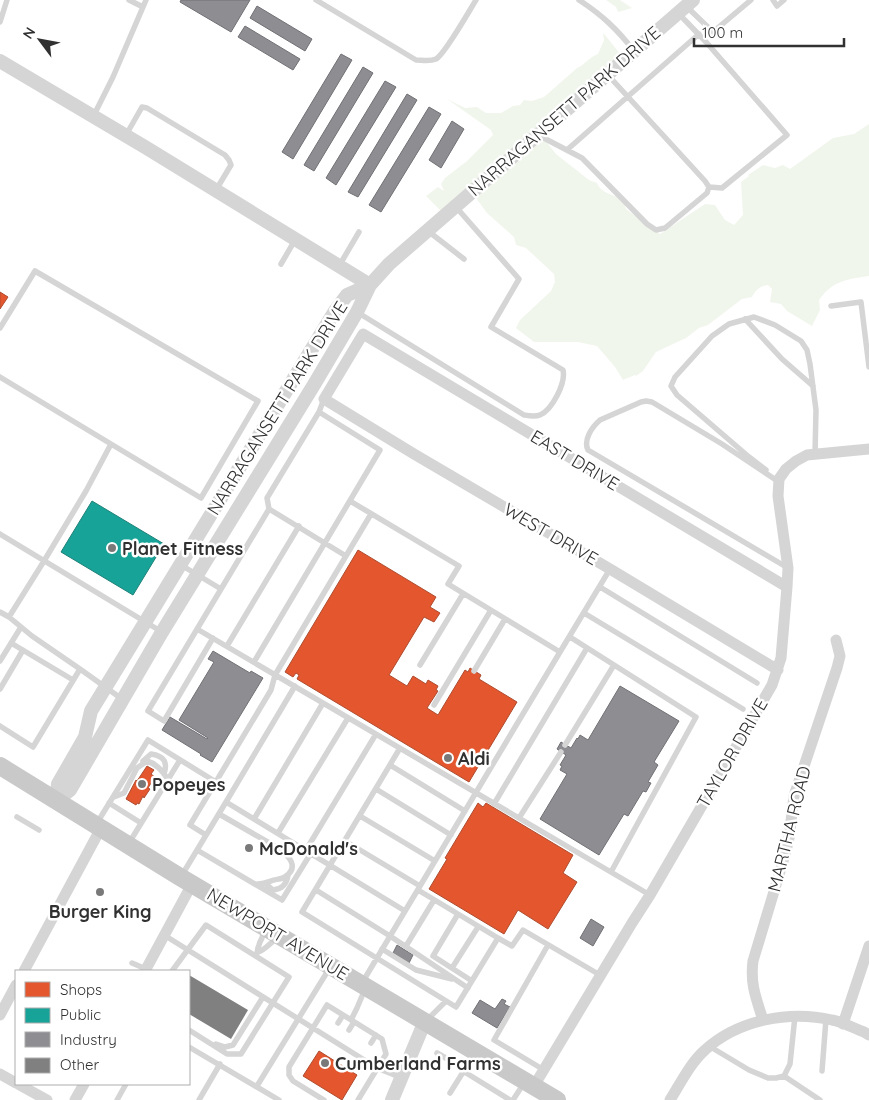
<svg xmlns="http://www.w3.org/2000/svg" width="869" height="1100" font-family="Quicksand,sans-serif">
<style>
.green{fill:#f1f6ed}
.shops{fill:#e4572e;stroke:#ae4c2f}
.public{fill:#17a398;stroke:#1f8179}
.industry{fill:#8d8d92;stroke:#717175}
.building{fill:#808080}
.lines{fill:none;stroke-linecap:round;stroke-linejoin:round}
.service{stroke:#d5d5d5;stroke-width:5.5}
.minor{stroke:#d5d5d5;stroke-width:11}
.tertiary{stroke:#d5d5d5;stroke-width:14}
.primary{stroke:#c9c9c9;stroke-width:18}
.poi-dot{fill:#797979;stroke:#fff;stroke-width:2}
.labels{text-anchor:middle;dominant-baseline:central;stroke-width:5;stroke-linejoin:round;paint-order:stroke}
.street-label{font-size:18px;fill:#313131;stroke:#fff}
.poi-label{font-size:18px;font-weight:bold;fill:#313131;stroke:#fff;text-anchor:start}
</style>
<rect width="100%" height="100%" fill="#fff"/>
<!-- green -->
<path class="green" d="M606 0H620L632 8 622 11 618 12 616 7Z
M603 33 605 35 626 61 542 136 556 154 589 180 597 183C601 193 613 195 623 199L626 209 660 234 705 204 715 205 725 220 734 225 743 215 741 182 749 176 748 175 763 165 775 168 783 165 790 169 833 138 854 134 869 124V276C848 279 832 281 819 300L820 310 812 326 787 311 781 304 770 302 772 289 768 285C760 286 756 290 752 297L742 299 708 325 699 328 686 338 656 352 643 371 636 376 635 375 623 380 615 367 597 346 578 342H534L516 328 520 320 551 291 555 282 554 274 526 248 516 245 514 237 487 213 473 194 444 214 426 196 438 187 444 191 441 184 445 178 467 161 493 135 491 130 447 99 465 108 477 107 486 113H501L513 106 520 105 524 100 532 101 544 97 577 68C586 64 588 58 598 54L604 40Z"/>
<!-- shops -->
<path class="shops" d="M0 292 8 297 0 309Z
M358 550 436 597 430 607 440 613 434 622 424 617 389 675 407 686 413 676 426 684 428 680 438 686 436 690 438 691 427 708 438 715 465 670 468 672 470 668 481 675 479 679 517 702 469 782 297 679 299 675 296 673 293 677 285 672Z
M147 766 154 770 151 774 155 777 148 788 150 789 144 798 143 796 139 804 137 803 136 805 126 799 136 780 137 781Z
M478 803 483 807 486 803 573 855 563 873 577 882 548 929 518 910 504 934 429 889 447 859 445 858Z
M319 1051 357 1075 342 1100 303 1076Z"/>
<!-- public -->
<path class="public" d="M92 501 164 544 133 595 61 552Z"/>
<!-- industry -->
<path class="industry" d="M181 0H250L231 32 180 2Z
M257 6 312 39 305 51 250 18Z
M245 26 300 59 293 70 238 37Z
M341 54 352 60 293 159 282 152Z
M363 67 373 73 314 171 304 165Z
M385 81 396 87 336 185 326 178Z
M407 94 417 100 358 197 348 192Z
M429 107 441 114 381 212 369 205Z
M452 121 464 129 441 168 429 160Z
M213 651 250 673 251 671 263 678 212 762 200 755 201 754 162 730 170 717 207 739 208 738 179 720 214 662 208 659Z
M620 686 679 721 654 762 658 765 648 782 651 783 646 792 643 791 628 816 624 814 599 855 540 819 567 774 560 770 562 766 560 765 566 755 557 749 561 742 571 748 577 738 578 739 580 735 588 740Z
M591 919 604 927 593 946 580 938Z
M397 945 413 955 409 963 393 953Z
M502 999 506 1001 504 1004 510 1007 497 1028 472 1013 480 1000 495 1009Z"/>
<!-- building -->
<path class="building" d="M189 975 248 1010 231 1039 189 1014Z"/>
<g class="lines">
<!-- service -->
<path class="service" d="M129 0 143 7
M316 0 416 60C422 60 429 62 436 59 445 54 469 11 476 0
M579 0C602 15 617 29 634 51
M773 0 777 6 784 0
M686 6 713 32 751 0
M678 13 706 42 787 135 722 188 709 187
M0 22 7 0
M93 117 113 77 146 0
M126 135 142 107 147 108 225 155 229 160 231 165 216 190
M538 135 582 158 647 224 656 230 665 228 707 193 709 187 705 181 607 74
M568 149 699 34
M428 231 464 259
M281 264 295 240
M339 266 359 232
M831 306 861 302 869 367
M357 312 524 415C530 416 535 417 540 415 552 410 566 383 563 370L491 327 519 279 456 207
M745 319 782 359 813 386
M0 328 35 271 258 401 201 498 111 444 86 491 44 561 9 617
M0 377 111 444
M766 470 749 457 677 395 671 386 675 377 712 336 729 324 754 317 775 325 801 341 807 350 810 364 816 410 815 454
M779 482 722 444 652 402 646 401 641 402 600 420C592 427 583 440 588 450L788 568
M350 501 459 566 448 584 560 652 610 569
M269 509 346 556
M0 534 162 632
M181 565 221 589
M600 587 757 683
M0 612 9 617 32 636 80 669 122 699
M584 613 743 709
M197 629 650 895
M570 637 696 717 611 872
M213 638 164 721 148 711 269 509 267 498 319 412 324 399
M11 643 73 680
M227 646 299 526
M0 661 21 627
M254 662 380 450 319 412
M420 665 463 594
M474 671 505 619
M295 686 226 802 405 911
M0 689 23 650
M434 705 491 610
M0 726 33 747 80 669
M565 745 614 665
M400 748 302 912 456 1007 498 938 418 890
M143 761 151 754C164 756 168 762 164 774
M390 765 465 811
M376 789 451 835
M114 797 124 793 137 768 147 761C157 764 163 771 168 780
M109 803 141 823
M494 804 587 648
M219 814 280 849C289 856 299 867 286 876 283 879 278 879 274 880 268 882 265 884 258 884
M360 816 435 861
M17 817 39 830
M519 818 561 752
M254 819 323 703
M97 823 148 740 216 782
M278 833 348 718
M206 835 190 825 271 690 275 675 371 514
M345 841 420 886
M129 843 180 760
M197 850 282 900 311 853
M306 850 376 734
M182 875 226 802
M266 884 273 890C282 889 287 884 288 875
M316 890 390 936 468 988
M458 914 433 956 472 981
M164 935 377 1068 402 1078
M498 938 512 946 523 930 600 975
M406 946 434 900
M382 949 416 970 452 979
M258 952C267 949 270 942 278 938
M256 956C258 952 257 949 259 945 261 937 263 941 263 930
M132 963 146 969
M452 968 478 927
M172 971 206 925 289 977 241 1054H227L189 1030
M362 983 560 652
M351 1020 357 1008 365 989
M427 1020 446 1001
M338 1023 343 1015
M349 1030 354 1022
M371 1043 376 1035
M216 1044 225 1047 233 1045 263 997
M709 1046 749 1070 768 1078H776L784 1076 790 1064 795 1016
M189 1047 279 1100
M437 1053 458 1065 463 1071 510 1100
M544 1070 494 1040 548 945
M822 1071 826 1019
M784 1076 820 1100
M257 1086 329 969
M450 1093 475 1053
M117 1100 126 1084
M199 1100 220 1064
M324 1100 293 1081 289 1075V1067L327 1005 382 1039 386 1054 358 1100
M513 1100 524 1083"/>
<!-- minor -->
<path class="minor" d="M778 670 610 569 414 454 324 399 363 334 787 587
M24 971 101 828
M145 971 192 884
M0 1015 16 985
M763 1020C756 998 750 984 753 961L785 855 789 838 794 796 837 668 840 656 836 640
M843 1024 869 946
M0 1074 16 1083
M18 1084 47 1100
M534 1086 632 923 650 895 772 685 781 658 787 587 788 568 778 496 779 479 786 469 796 461 807 455 869 449
M75 1100 84 1084
M670 1100C680 1084 691 1062 705 1050 738 1020 789 1010 832 1020 843 1022 853 1028 864 1032L869 1035"/>
<!-- tertiary -->
<path class="tertiary" d="M0 61 145 147 370 285
M56 801 70 790 162 632 315 383 357 312 370 285 389 264 693 0
M56 801 58 784 85 737 91 711 335 311 347 295 370 285
M392 1100 425 1021"/>
<!-- primary -->
<path class="primary" d="M0 766 180 877 557 1100"/>
</g>
<!-- markers -->
<g class="poi-dot">
<circle cx="112" cy="548" r="5"/>
<circle cx="448" cy="758" r="5"/>
<circle cx="142" cy="784" r="5"/>
<circle cx="249" cy="848" r="5"/>
<circle cx="100" cy="892" r="5"/>
<circle cx="325" cy="1063" r="5"/>
</g>
<g class="labels">
<!-- street labels -->
<g class="street-label">
<text transform="translate(564 111) rotate(-41)">NARRAGANSETT PARK DRIVE</text>
<text transform="translate(277 408) rotate(-58)">NARRAGANSETT PARK DRIVE</text>
<text transform="translate(575 460) rotate(31)">EAST DRIVE</text>
<text transform="translate(551 534) rotate(30)">WEST DRIVE</text>
<text transform="translate(732 753) rotate(-60)">TAYLOR DRIVE</text>
<text transform="translate(789 829) rotate(-76)">MARTHA ROAD</text>
<text transform="translate(278 934) rotate(31)">NEWPORT AVENUE</text>
</g>
<!-- poi labels -->
<g class="poi-label">
<text x="122" y="548">Planet Fitness</text>
<text x="458" y="758">Aldi</text>
<text x="152" y="784">Popeyes</text>
<text x="259" y="848">McDonald's</text>
<text x="100" y="911" text-anchor="middle">Burger King</text>
<text x="335" y="1063">Cumberland Farms</text>
</g>
</g>
<!-- legend -->
<rect x="15" y="970" width="175" height="115" fill="#ffffff" stroke="#adadad"/>
<rect x="25" y="982" width="25" height="15" fill="#e4572e" stroke="#adadad"/>
<text x="60" y="995" font-size="15" fill="#313131">Shops</text>
<rect x="25" y="1008" width="25" height="15" fill="#17a398" stroke="#adadad"/>
<text x="60" y="1020" font-size="15" fill="#313131">Public</text>
<rect x="25" y="1032" width="25" height="15" fill="#8d8d92" stroke="#adadad"/>
<text x="60" y="1045" font-size="15" fill="#313131">Industry</text>
<rect x="25" y="1058" width="25" height="15" fill="#808080" stroke="#adadad"/>
<text x="60" y="1070" font-size="15" fill="#313131">Other</text>
<!-- north arrow -->
<g transform="translate(40 40) rotate(302)" stroke="#ffffff" stroke-width="4" paint-order="stroke">
<path d="M0-4L9 19L0 12L-9 19Z" fill="#313131"/>
<text y="-8" font-size="14" font-weight="bold" text-anchor="middle" fill="#313131">N</text>
</g>
<!-- scale -->
<path d="M694 38v8h150v-8" fill="none" stroke="#313131" stroke-width="2.5"/>
<text x="702" y="38" font-size="15" fill="#313131" stroke="#ffffff" stroke-width="4" paint-order="stroke">100 m</text>
</svg>
